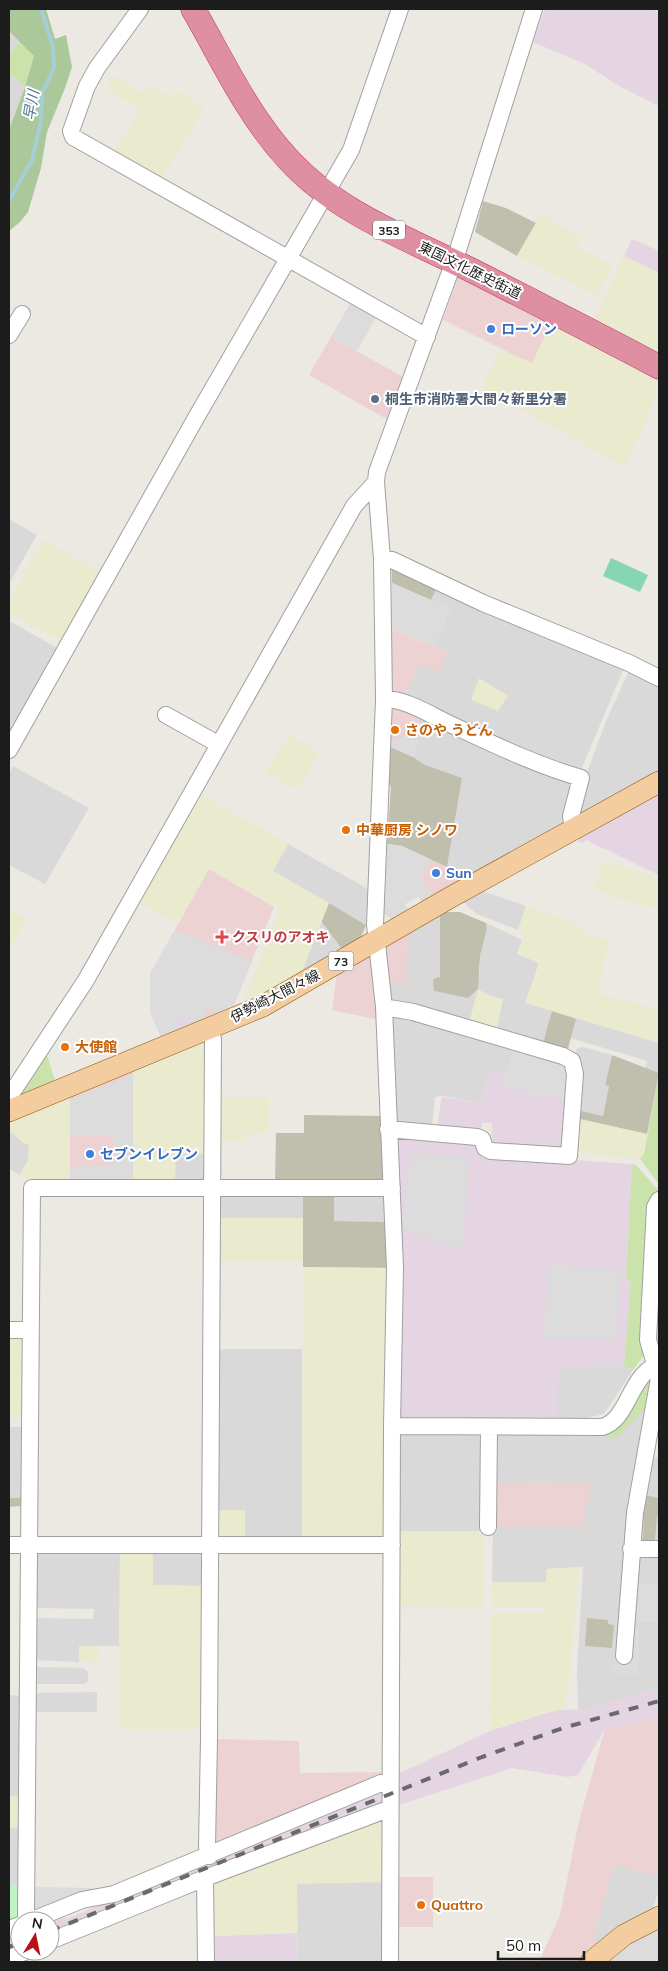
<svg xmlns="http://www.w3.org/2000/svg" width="668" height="1971" font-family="Mulish,'Noto Sans JP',sans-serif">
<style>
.residential{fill:#dad9d9}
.commercial{fill:#ecd2d2}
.industrial{fill:#e5d4e2}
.construction{fill:#c0bfae}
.farmland{fill:#e9eace}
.grass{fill:#c9e3ab}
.forest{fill:#aac89a}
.park{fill:#c1f4c3}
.pitch{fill:#86d5b3}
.parking{fill:#dcdcdc}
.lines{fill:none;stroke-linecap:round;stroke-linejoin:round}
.stream{stroke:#a6ced7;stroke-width:4}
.minor-casing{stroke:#a0a0a0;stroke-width:18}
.major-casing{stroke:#87590c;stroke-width:22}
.highway-casing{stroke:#c7326b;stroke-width:25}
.minor{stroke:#fff;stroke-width:16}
.major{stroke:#f3cca0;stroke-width:21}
.highway{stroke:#de8fa1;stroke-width:24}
.rail{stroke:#6a6a6a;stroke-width:4;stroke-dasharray:10 10;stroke-linecap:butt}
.shop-dot{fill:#3f7fe0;stroke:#fff;stroke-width:2}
.service-dot{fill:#5c6f8a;stroke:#fff;stroke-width:2}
.food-dot{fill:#e8710a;stroke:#fff;stroke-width:2}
.health-dot{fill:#e0444e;stroke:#fff;stroke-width:2}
.labels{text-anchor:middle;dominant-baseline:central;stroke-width:4;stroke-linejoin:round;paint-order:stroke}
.shield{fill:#fff;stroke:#606060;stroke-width:1}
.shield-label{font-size:12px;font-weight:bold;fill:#1c1c1c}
.street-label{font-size:14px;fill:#1c1c1c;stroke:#fff}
.shop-label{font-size:14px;font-weight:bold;fill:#366cbe;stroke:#fff;text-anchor:start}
.service-label{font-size:14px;font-weight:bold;fill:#4e5e75;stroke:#fff;text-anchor:start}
.food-label{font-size:14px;font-weight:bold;fill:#c56008;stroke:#fff;text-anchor:start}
.health-label{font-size:14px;font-weight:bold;fill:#be3a42;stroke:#fff;text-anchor:start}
.water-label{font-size:15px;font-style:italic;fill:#4e789b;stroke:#fff}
</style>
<rect width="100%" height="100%" fill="#ece8e2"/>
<!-- residential -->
<path class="residential" d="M9 31 20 41 9 54Z
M9 72 25 87 9 130Z
M9 519 37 535 9 584Z
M438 585 624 668 581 770 577 773 405 699 418 665 448 652 434 646 450 609 431 600Z
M9 621 61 650 9 742Z
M629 671 659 684V771L578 814 584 781 606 721Z
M421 715 577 780 568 811 562 824 467 878 447 867 462 778 425 765 415 758Z
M13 766 89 808 45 884 9 865V774Z
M288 844 368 889 366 925 273 871Z
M482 891 526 906 518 930 477 914 463 902Z
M440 912V978L434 991 449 994 480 972V956L487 928 486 923 522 940 517 953 539 963 526 1003 659 1043V1073L645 1068 647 1061 571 1038 567 1052 496 1033 490 996 478 990 469 1024 389 1003 387 982 409 929Z
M321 921 342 949 301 974 314 938Z
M391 1012 515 1048 506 1076 489 1072 481 1103 443 1096 435 1097 432 1126 395 1124Z
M583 1047 612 1055 605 1084 609 1086 603 1116 577 1110 573 1055 578 1048Z
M9 1130 22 1142 29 1145 28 1160 20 1175 9 1169Z
M175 1154H209V1180L175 1184Z
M222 1192H303V1218H217V1196Z
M334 1192 382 1193 387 1197 388 1222 334 1221Z
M659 1207V1352L653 1348Z
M222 1349H302V1542H245L214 1510 215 1357Z
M624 1365 633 1370 604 1414 556 1425 558 1367Z
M649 1405 630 1515 613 1672 637 1675 639 1629 633 1628V1621L659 1622V1689L599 1705 591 1709 578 1710 577 1671 583 1567 547 1569 546 1582H492L493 1527 591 1483 493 1484 495 1438 499 1434H604Z
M9 1427H21L26 1431 22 1498H9Z
M400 1432 480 1434 483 1438V1531H397V1436Z
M651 1457H659V1546H640L641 1496Z
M37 1549 120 1550 119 1646H80L79 1662 35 1660 34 1621 37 1618 93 1619 94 1609 37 1608Z
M153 1550H204L205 1586 153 1585Z
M659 1553V1585L635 1584 637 1556Z
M36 1667 83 1668 88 1672V1681L84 1684H36Z
M97 1692V1712H32L33 1695 37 1693Z
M9 1695 22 1696 21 1796H9Z
M9 1828H22V1885H9Z
M614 1865 659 1876V1889L653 1909 625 1922 596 1945V1929Z
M383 1882 384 1962H298L297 1883Z"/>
<!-- commercial -->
<path class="commercial" d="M463 276 552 321 532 364 443 320 458 278Z
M331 337 405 378 390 421 309 375Z
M391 629 448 652 440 673 418 665 405 699 391 693Z
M392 706 421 715 415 758 390 747Z
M430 859 447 867 467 878 433 897 421 879Z
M209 869 274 907 234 1005 197 1022 183 1016 175 1022 178 1030 161 1037 150 1012V974Z
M409 929 407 984 387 982 385 944Z
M372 951 380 1020 332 1010 337 973Z
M133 1070V1184H70V1095Z
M592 1483 582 1528 493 1527V1484Z
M659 1718V1876L614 1865 596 1929V1945L579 1962H539L560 1915 579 1821 605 1729Z
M213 1739 299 1741 300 1773 383 1772V1777L216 1850 211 1844Z
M399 1877H433V1927H397V1880Z"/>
<!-- industrial -->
<path class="industrial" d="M545 9H652L659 12V106L619 86 585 64 533 42Z
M632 239 659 251V273L624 256Z
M659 792V875L586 840 584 843 578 842 580 836Z
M178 1016H183L197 1022 178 1030 175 1018Z
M489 1072 506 1076 503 1086 569 1100 565 1148 491 1145 492 1123H482L481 1130 478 1132 437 1126 442 1097 481 1103Z
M396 1133 477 1141 483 1154 632 1164 626 1280 631 1281 624 1365 559 1367 556 1425 406 1422 399 1417Z
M659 1689V1718L605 1729 578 1775 568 1777 512 1768 396 1806V1775L490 1731 553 1710 591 1709 599 1705Z
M385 1787V1805L50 1937V1923L65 1917 66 1919Z
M20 1931V1949L9 1954V1935Z
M297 1933 298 1962H214L215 1936Z"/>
<!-- construction -->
<path class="construction" d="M483 201 506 208 536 223 517 256 475 232Z
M392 566 438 585 431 600 392 583Z
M390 747 409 754 425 765 462 778 447 867 402 846 387 844 391 787 389 784Z
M329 903 366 925 361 937 342 949 321 921Z
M440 912H460L486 923 487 928 480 956 478 989 468 998 434 991 433 979 440 977Z
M552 1011 576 1019 567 1052 542 1047Z
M612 1055 659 1073 647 1134 575 1118 577 1110 603 1116 609 1086 605 1085Z
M304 1115 383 1116 384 1179 380 1185 275 1184 276 1133H304Z
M303 1192H334V1221L388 1222 389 1268 303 1267Z
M644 1495 659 1498V1516L657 1517 655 1540H643L644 1519 641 1518Z
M9 1498H22V1506L9 1507Z
M587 1618 608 1620V1624L614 1625 612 1648 585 1646Z"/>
<!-- farmland -->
<path class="farmland" d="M113 76 145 94 152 86 171 97 177 91 204 108 161 179 115 152 140 108 106 90Z
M541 214 582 238 577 248 612 265 597 295 517 256Z
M624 256 659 273V356L593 322Z
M552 321 647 374 654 383 656 393 653 404 625 467 482 388 501 349 532 363Z
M43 540 102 573 64 642 9 613V602Z
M479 678 508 696 498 711 471 700Z
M289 735 319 752 298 790 266 772Z
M197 793 288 844 273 871 329 903 301 974 243 1003 280 909 209 869 178 924 136 901Z
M602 864H612L659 878V908L640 905 594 890Z
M526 906 574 923 588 935 609 941 597 993 659 1010 657 1042 525 1003 539 963 517 954 525 933 518 930Z
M9 909 26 919 9 948Z
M478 989 490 996 503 999 496 1033 469 1024Z
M208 1040 209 1154H176L175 1184H133V1070Z
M70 1095V1184L36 1183 20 1175 28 1160 29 1145 22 1142 9 1130V1120Z
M217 1098H269V1133L245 1134V1141H216Z
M575 1118 647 1134 644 1154 640 1159 574 1152Z
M217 1218H303V1261H216Z
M303 1267 389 1268 385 1538 302 1542Z
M25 1333V1414L22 1419H9V1334Z
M214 1510H245V1542H214Z
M397 1531H483V1603L480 1607 400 1606 397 1603Z
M120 1550H153V1585L205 1586V1730H119Z
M579 1567 568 1691 563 1708 490 1731 491 1613 546 1614 545 1607H493L492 1582H546L547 1569Z
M79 1646H99L98 1662 79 1661Z
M9 1796H21L22 1828H9Z
M382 1818 383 1821V1882L297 1884V1933L215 1936 214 1883 217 1880Z"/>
<!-- grass -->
<path class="grass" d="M20 41 34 56 25 87 9 72V54Z
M45 1049 55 1080 15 1099Z
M659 1073V1184L640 1159 644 1154Z
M632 1164 636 1165 659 1191V1196L651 1197 644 1325 646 1352 633 1370 624 1365 631 1281 626 1280Z
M653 1373 649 1405 616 1438 607 1437 604 1434Z"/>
<!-- forest -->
<path class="forest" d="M9 9H46L55 39 66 35 72 67 65 88 47 132 41 168 28 212 20 222 9 231V130L25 87 34 56 9 31Z"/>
<!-- park -->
<path class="park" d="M9 1885H22L17 1921 9 1924Z"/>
<!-- pitch -->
<path class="pitch" d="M611 558 648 575 640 592 603 576Z"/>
<!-- parking -->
<path class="parking" d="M352 300 378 314 357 351 331 337Z
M392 583 450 609 434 646 391 629Z
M401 736 417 739 415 758 390 747 391 737 400 739Z
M387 844 402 846 430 859 421 879 433 897 422 902 418 897 405 904 408 910 391 919 384 913Z
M175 930 252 961 234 1005 215 1015 211 1007 206 1005 204 1013 206 1019 197 1022 178 1016 175 1019 178 1030 161 1037 150 1012V974Z
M515 1048 566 1064 570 1072 569 1100 503 1086Z
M133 1074V1181H71L70 1167 113 1165V1136H70V1100Z
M411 1153 470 1157 462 1249 403 1230Z
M549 1265 622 1270 615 1339H544Z
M635 1584 659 1585V1622L633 1621Z
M633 1628 640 1629 637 1675 613 1673 614 1658 630 1660Z
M32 1887 92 1888V1894L36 1912 32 1907Z
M659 1925V1962H600Z"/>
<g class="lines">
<!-- stream -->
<path class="stream" d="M9 201 32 160 41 121 42 93 54 68 53 46 41 9"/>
<defs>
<path id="minor" d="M140 9 97 68 87 86 71 131 73 137 427 337
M9 335 22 314
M382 559 392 560 483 603 629 663 659 678
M384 699C407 699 432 716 452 725 495 745 536 765 581 778L571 816 573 829
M166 715 218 744
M9 750 197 416 351 150 400 9
M384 1007 413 1012 563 1056 572 1061 575 1074 569 1156 491 1151 485 1148 482 1139 477 1137 388 1129
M209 1029 213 1039 209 1739 207 1847 210 1856
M9 1097 86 980 354 506 376 482
M9 1330H30
M392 1426 602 1427C629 1420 629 1374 659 1364
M488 1527 489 1428
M9 1545H392
M631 1549H659
M624 1656 635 1513 659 1378 648 1340 655 1207 659 1200
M205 1878 206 1962
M28 1921 26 1915 32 1188H392
M30 1921 82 1900 114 1894 381 1783 390 1782
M9 1929 20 1925
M50 1941 205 1878 383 1811H390
M9 1958 27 1951
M390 1962 392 1426 395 1268 384 1007 375 925 384 699 382 559 376 482 377 472 457 253 534 9"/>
<path id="major" d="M9 1111 263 1006 451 897 659 782
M591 1962 624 1935 659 1917"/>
<path id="highway" d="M193 9C222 59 248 116 288 159 336 212 408 239 471 270 534 302 597 334 659 367"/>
</defs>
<!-- minor casing -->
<use href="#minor" class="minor-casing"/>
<!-- major casing -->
<use href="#major" class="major-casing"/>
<!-- highway casing -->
<use href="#highway" class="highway-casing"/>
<!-- minor -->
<use href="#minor" class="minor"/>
<!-- major -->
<use href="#major" class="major"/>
<!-- highway -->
<use href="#highway" class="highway"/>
<!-- rail -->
<path class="rail" d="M50 1931 482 1757 563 1728 659 1701
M9 1947 20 1943"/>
</g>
<!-- markers -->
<g class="shop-dot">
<circle cx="491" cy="329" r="5"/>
<circle cx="436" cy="873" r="5"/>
<circle cx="90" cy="1154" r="5"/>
</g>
<circle class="service-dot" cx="375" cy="399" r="5"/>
<g class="food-dot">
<circle cx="395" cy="730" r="5"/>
<circle cx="346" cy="830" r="5"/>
<circle cx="65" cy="1047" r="5"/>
<circle cx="421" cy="1905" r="5"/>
</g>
<path class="health-dot" d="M219.5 929.5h5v5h5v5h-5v5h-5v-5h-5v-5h5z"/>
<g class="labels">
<!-- shield labels -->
<g class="shield">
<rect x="373" y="220.5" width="32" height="19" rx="4"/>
<rect x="328.5" y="951.5" width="25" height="19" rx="4"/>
</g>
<g class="shield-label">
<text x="389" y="230">353</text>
<text x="341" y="961">73</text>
</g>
<!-- street labels -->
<g class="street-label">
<text transform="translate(470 270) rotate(26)">東国文化歴史街道</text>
<text transform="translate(275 996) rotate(-27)">伊勢崎大間々線</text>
</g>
<!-- shop labels -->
<g class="shop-label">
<text x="501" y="329">ローソン</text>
<text x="446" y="873">Sun</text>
<text x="100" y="1154">セブンイレブン</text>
</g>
<!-- service labels -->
<g class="service-label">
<text x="385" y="399">桐生市消防署大間々新里分署</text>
</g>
<!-- food labels -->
<g class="food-label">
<text x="405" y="730">さのや うどん</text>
<text x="356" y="830">中華厨房 シノワ</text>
<text x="75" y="1047">大使館</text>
<text x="431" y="1905">Quattro</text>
</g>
<!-- health labels -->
<g class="health-label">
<text x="232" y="937">クスリのアオキ</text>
</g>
<!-- water labels -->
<g class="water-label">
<text transform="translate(31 105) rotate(-81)">早川</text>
</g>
</g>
<!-- border -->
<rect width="668" height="1971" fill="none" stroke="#1c1c1c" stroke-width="20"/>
<!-- north arrow -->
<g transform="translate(35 1936) rotate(10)"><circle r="24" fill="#ffffff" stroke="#a4a4a4"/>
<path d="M0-4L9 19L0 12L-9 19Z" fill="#b71117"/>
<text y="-8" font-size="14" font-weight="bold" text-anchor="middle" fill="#1c1c1c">N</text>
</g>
<!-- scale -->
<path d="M498 1951v8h86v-8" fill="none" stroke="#1c1c1c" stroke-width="2.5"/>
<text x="506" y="1951" font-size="15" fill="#1c1c1c" stroke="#ffffff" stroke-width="4" paint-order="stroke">50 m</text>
</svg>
